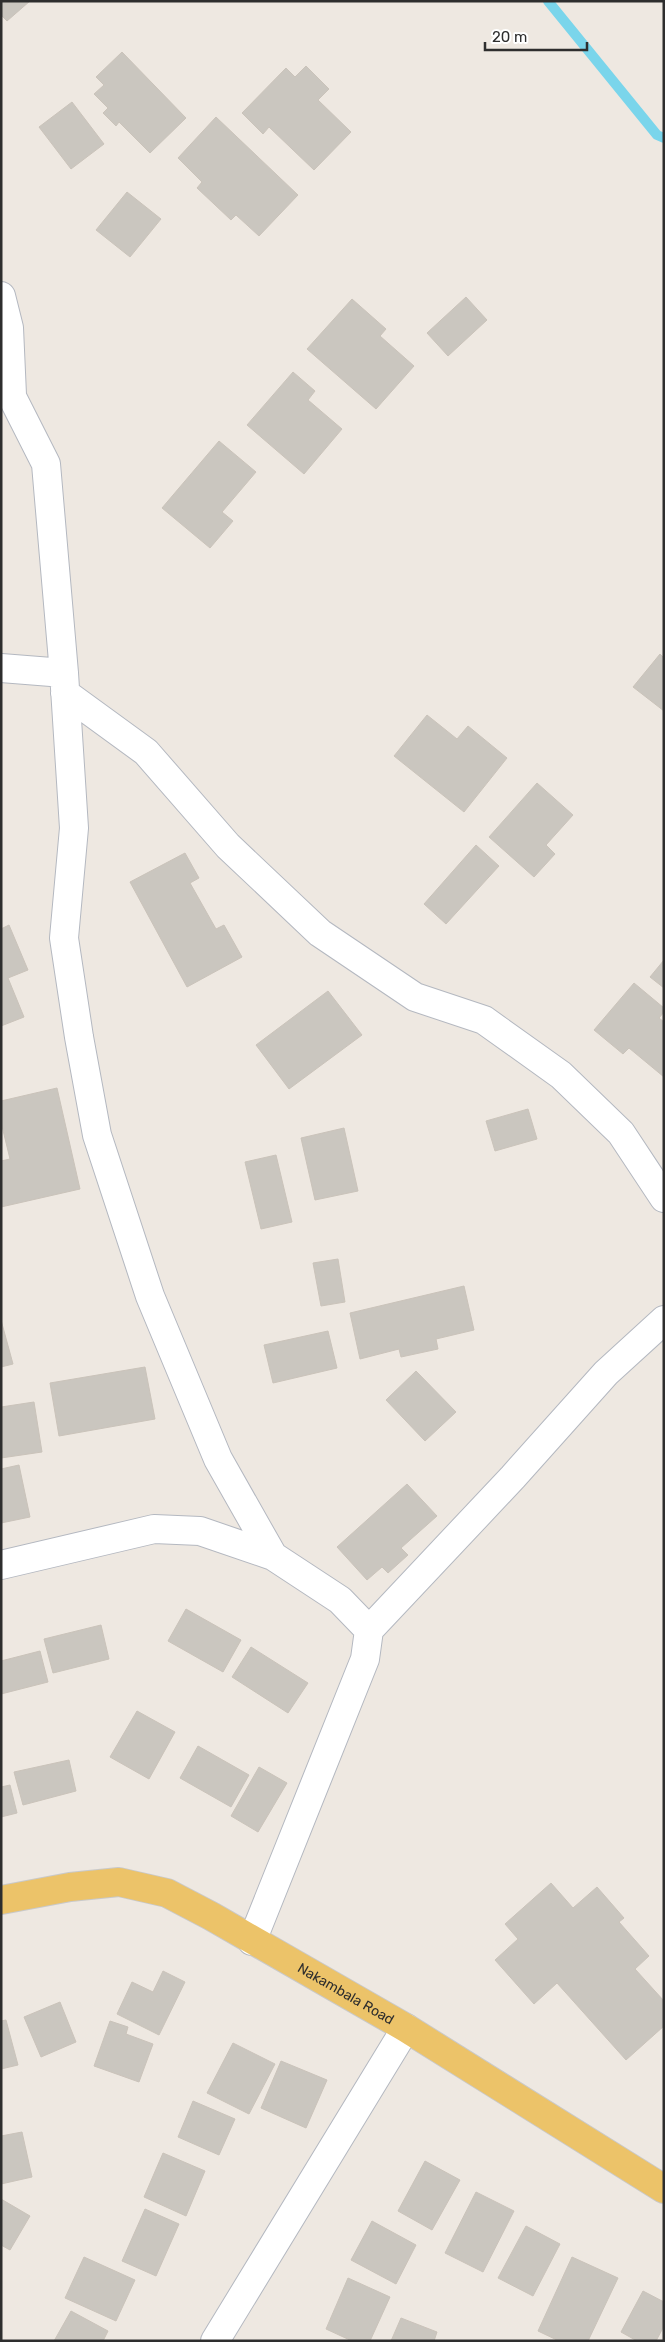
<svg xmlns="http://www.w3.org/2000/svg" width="665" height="2342" font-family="Rubik,sans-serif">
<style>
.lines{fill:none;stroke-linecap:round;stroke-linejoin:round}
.stream{stroke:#7ad5eb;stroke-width:10}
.building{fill:#cac6bf;stroke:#cac3ba}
.minor-casing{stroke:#b4b8c0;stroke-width:30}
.major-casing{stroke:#c9c9c9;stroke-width:30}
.minor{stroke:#fff;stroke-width:28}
.major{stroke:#ecc369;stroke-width:28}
.labels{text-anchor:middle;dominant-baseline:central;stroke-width:4;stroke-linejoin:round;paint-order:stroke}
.street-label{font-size:14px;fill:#2e2e2e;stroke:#fff}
</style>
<rect width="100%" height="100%" fill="#eee8e1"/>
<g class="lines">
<!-- stream -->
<path class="stream" d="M548 1 657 135 664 138"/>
</g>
<!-- building -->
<path class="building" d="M1 1H30L7 21 1 15Z
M122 52 186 118 150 153 119 122 116 126 103 113 108 108 94 94 104 85 96 77Z
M306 66 329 89 318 100 351 132 314 170 269 127 263 134 242 113 286 68 295 77Z
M72 102 104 144 71 169 39 127Z
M216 117 298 195 259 236 236 215 231 220 197 188 202 182 178 158Z
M127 192 161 219 130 257 96 230Z
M466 297 487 320 448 356 427 333Z
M352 299 386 329 380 336 414 366 376 409 307 349Z
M293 372 315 391 308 400 342 429 304 474 247 425Z
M219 441 256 472 222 512 233 521 210 548 162 508Z
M660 654 664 658V711L633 687Z
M427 715 457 739 468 726 507 758 464 812 394 756Z
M537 783 573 815 546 845 555 854 534 877 489 837Z
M476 845 499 866 446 924 424 904Z
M185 853 199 878 190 883 216 929 224 925 242 957 187 987 130 882Z
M9 925 28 970 8 978 24 1017 1 1026V929Z
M664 960V988L650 977Z
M634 983 664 1008V1012L659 1018 664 1022V1077L629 1048 623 1054 594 1030Z
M328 991 362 1035 289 1089 256 1045Z
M57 1088 80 1189 1 1207V1161L10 1159 1 1122V1101Z
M528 1109 537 1139 495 1151 486 1121Z
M344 1128 358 1191 315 1200 301 1138Z
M276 1155 292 1222 261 1229 245 1162Z
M338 1259 345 1302 321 1306 313 1263Z
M464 1286 474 1330 436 1339 438 1349 401 1357 399 1349 360 1359 350 1313Z
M1 1320 13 1364 1 1367Z
M328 1331 337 1368 273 1383 264 1345Z
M145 1367 155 1419 59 1436 50 1383Z
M416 1371 456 1412 425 1441 386 1400Z
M34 1402 42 1452 1 1458V1407Z
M19 1465 30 1517 1 1523V1469Z
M407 1484 437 1516 401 1548 408 1555 388 1573 382 1567 367 1580 337 1547Z
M186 1609 241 1640 223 1672 168 1641Z
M101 1625 109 1659 53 1673 44 1639Z
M251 1647 308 1683 288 1713 232 1677Z
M40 1651 48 1682 1 1694V1661Z
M137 1711 175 1732 149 1779 110 1757Z
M198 1746 249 1775 231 1807 180 1778Z
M69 1760 76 1791 23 1805 14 1772Z
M259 1767 287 1783 258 1832 231 1816Z
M10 1785 17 1813 1 1817V1787Z
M551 1883 573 1908 597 1887 624 1918 619 1922 649 1956 635 1969 664 2001V2026L626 2060 557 1983 534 2004 495 1960 518 1939 505 1924Z
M163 1971 185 1982 159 2035 117 2014 132 1982 153 1992Z
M60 2002 76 2042 41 2057 24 2017Z
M6 2020 18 2065 1 2069V2021Z
M110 2021 128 2027 126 2034 153 2044 139 2082 94 2066Z
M233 2043 275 2064 249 2114 207 2093Z
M281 2061 327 2080 306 2128 261 2108Z
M193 2101 235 2119 219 2155 178 2137Z
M22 2132 32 2177 1 2184V2136Z
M163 2153 205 2171 186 2216 144 2197Z
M425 2161 460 2180 432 2230 398 2211Z
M476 2192 514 2211 483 2272 445 2253Z
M1 2199 30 2216 10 2250 1 2245Z
M145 2209 179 2224 156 2276 122 2261Z
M372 2221 416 2245 396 2284 351 2260Z
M526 2226 560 2244 533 2296 498 2278Z
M84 2257 135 2280 116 2321 65 2298Z
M572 2257 618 2278 588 2341H559L538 2331Z
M348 2278 390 2297 370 2341H352L326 2329Z
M643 2291 664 2302V2326L656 2341H637L621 2332Z
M71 2311 108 2331 103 2341H54Z
M401 2318 437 2332 434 2341H391Z"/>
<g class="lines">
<defs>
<path id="minor" d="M1 296 9 328 12 395
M1 375 46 464 64 673 74 828 64 938 79 1037 97 1135 150 1296 218 1459 273 1556
M1 668 64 673
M65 693 146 752 228 846 320 933 415 997 484 1020 561 1075 621 1133 664 1198
M1 1565 154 1529 200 1531 273 1556 340 1600 369 1630 365 1659 252 1941
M369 1630 513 1477 606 1373 664 1320
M215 2341 406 2028"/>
<g id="major">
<path id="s1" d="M1 1900 70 1887 119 1882 167 1893 211 1916 406 2028 664 2189"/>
</g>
</defs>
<!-- minor casing -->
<use href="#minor" class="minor-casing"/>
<!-- major casing -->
<use href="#major" class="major-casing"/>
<!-- minor -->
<use href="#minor" class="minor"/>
<!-- major -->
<use href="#major" class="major"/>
</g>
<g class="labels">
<!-- street labels -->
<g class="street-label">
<text stroke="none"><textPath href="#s1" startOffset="374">Nakambala Road</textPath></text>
</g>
</g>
<!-- border -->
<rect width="665" height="2342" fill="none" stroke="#2e2e2e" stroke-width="5"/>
<!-- scale -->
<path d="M485 42v8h102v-8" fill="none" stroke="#2e2e2e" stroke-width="2.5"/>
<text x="492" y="42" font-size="15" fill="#2e2e2e" stroke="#ffffff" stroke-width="4" paint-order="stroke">20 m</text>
</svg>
